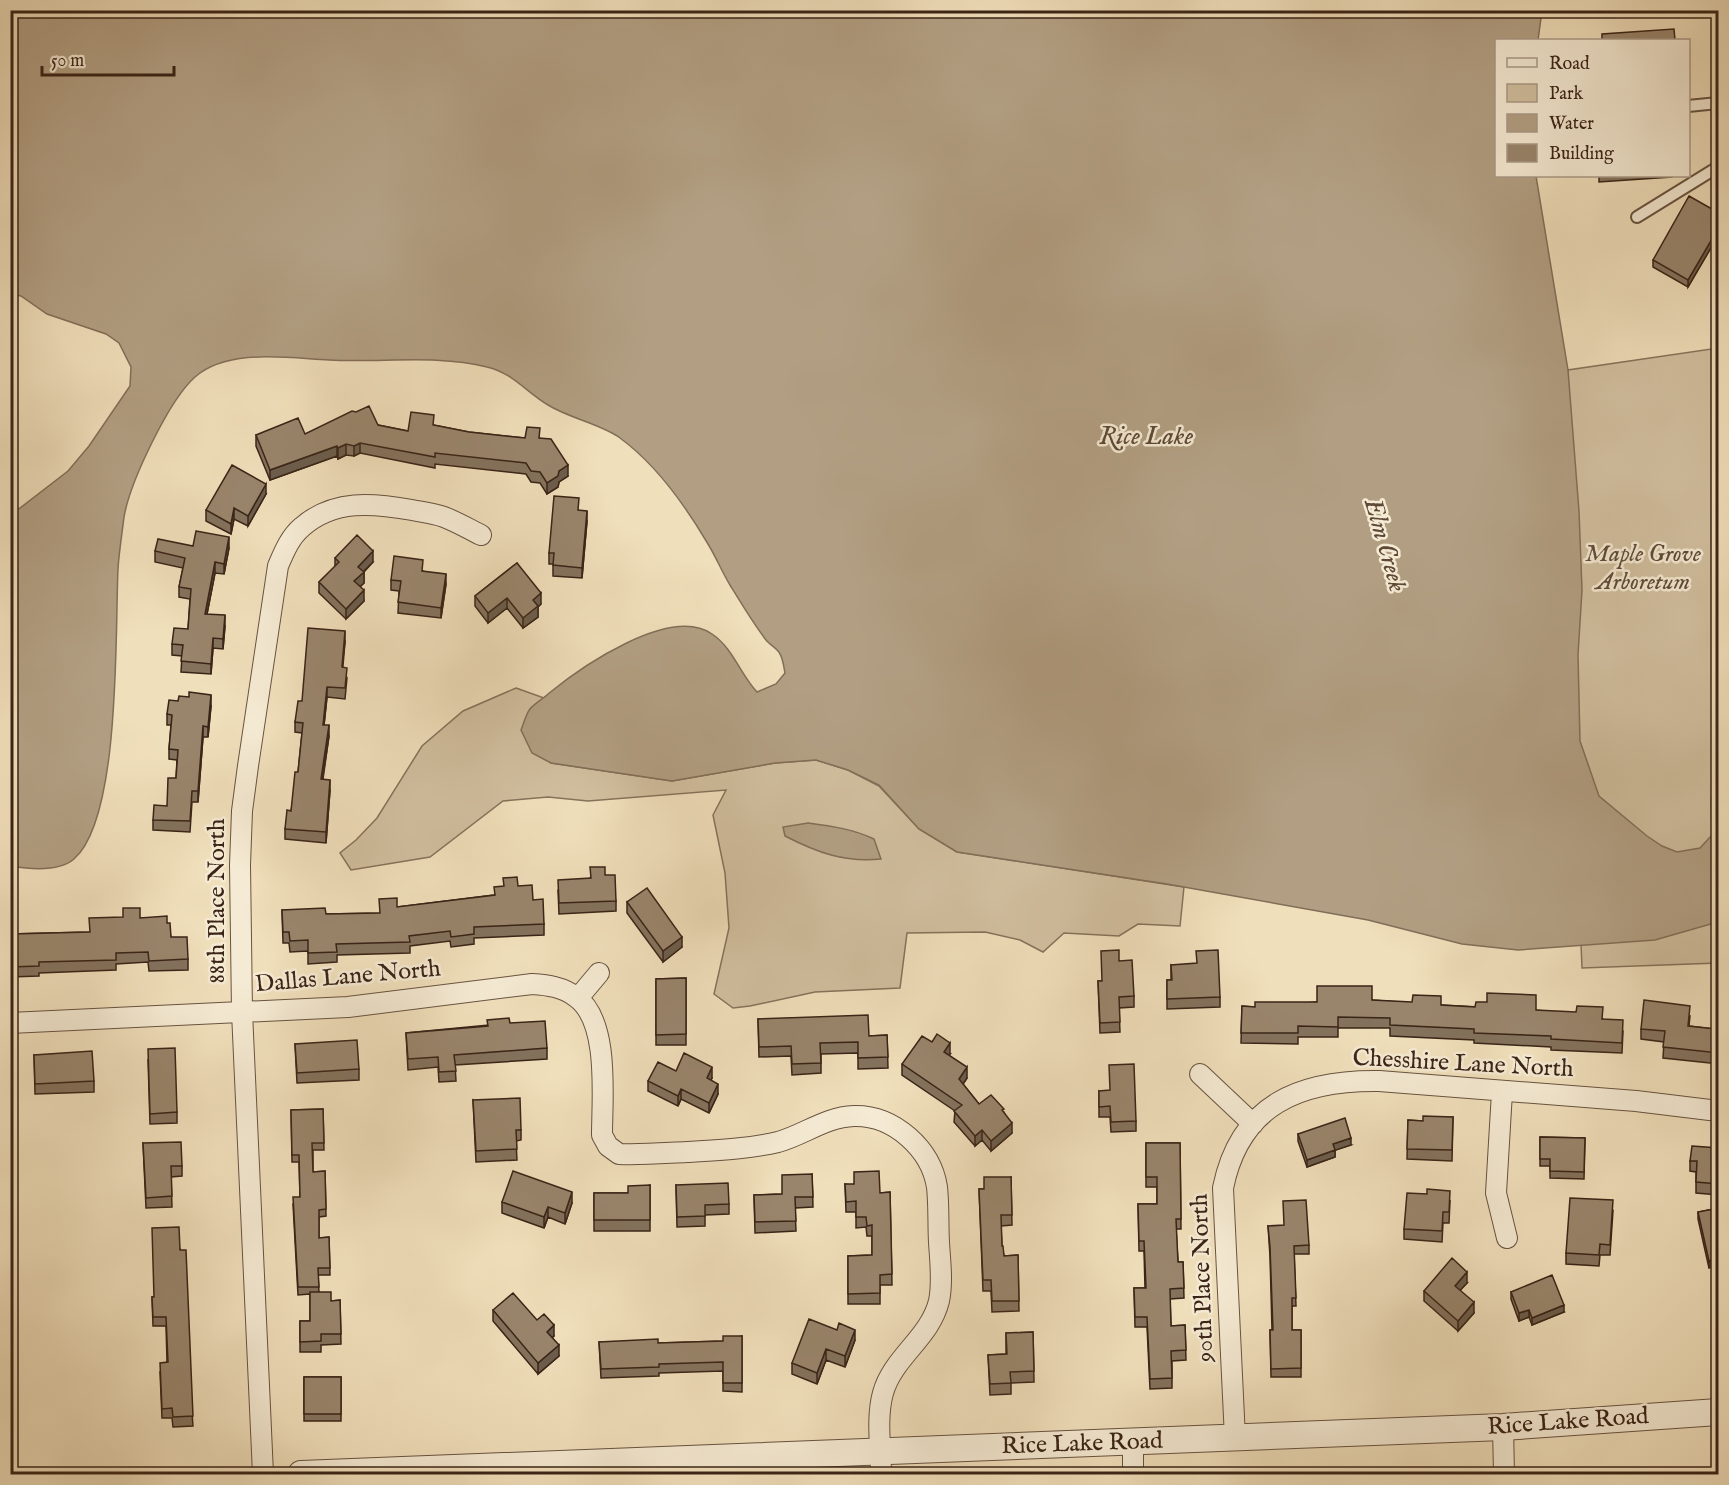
<svg xmlns="http://www.w3.org/2000/svg" width="1729" height="1485" font-family="'IM FELL English',serif">
<style>
.green{fill:#d1bf9f;stroke:#86725b;stroke-width:1.5}
.water{fill:#b29f83;stroke:#826e58;stroke-width:1.5}
.lines{fill:none;stroke-linecap:round;stroke-linejoin:round}
.service-casing{stroke:#685340;stroke-width:14}
.minor-casing{stroke:#685340;stroke-width:22}
.tertiary-casing{stroke:#685340;stroke-width:28}
.service{stroke:#f5ead3;stroke-width:10}
.minor{stroke:#f5ead3;stroke-width:20}
.tertiary{stroke:#f5ead3;stroke-width:26}
.wall{fill:#84725d;stroke:#3a2417;stroke-width:1.5}
.shaded-wall{fill:#6b5d4c;stroke:#3a2417;stroke-width:1.5}
.building{fill:#99856c;stroke:#3a2417;stroke-width:1.5}
.labels{text-anchor:middle;dominant-baseline:central;stroke-width:5;stroke-linejoin:round;paint-order:stroke}
.park-label{font-size:24px;font-style:italic;fill:#604b39;stroke:#f5ead3}
.street-label{font-size:24px;fill:#3a2417;stroke:#f5ead3}
.water-label{font-size:26px;font-style:italic;fill:#5e4937;stroke:#f5ead3}
</style>
<rect width="100%" height="100%" fill="#f0dfbb"/>
<filter id="stains"><feTurbulence type="fractalNoise" baseFrequency=".00333" numOctaves="4"/><feColorMatrix values="0 0 0 0 .2 0 0 0 0 .09 0 0 0 0 .02 0 0 0 .5 -.17"/></filter>
<radialGradient id="worn" r=".72"><stop offset=".6" stop-color="#630" stop-opacity="0"/><stop offset="1" stop-color="#630" stop-opacity=".3"/></radialGradient>
<!-- green -->
<path class="green" d="M1718 348V963L1582 968 1567 604 1568 370Z
M516 688 544 698 530 709 551 763 672 781 775 763 816 760 848 770 879 786 919 829 957 852 1184 887 1180 926 1138 924 1119 936 1064 933 1043 952 1020 940 985 932 907 933 900 988 815 992 750 1006 733 1008 714 994 729 928 725 873 713 815 726 790 588 801 548 797 503 801 430 857 351 870 340 853 356 840 377 818 422 746 463 711Z"/>
<!-- water -->
<path class="water" d="M11 10 1542 11 1538 40H1496V176H1536L1568 370 1579 511 1582 590 1578 655 1580 741 1599 796 1647 836 1662 846 1677 852 1700 848 1712 835 1711 800 1718 752V922L1655 940 1518 950 1462 944 1368 920 1167 884 957 852 919 829 879 785 848 770 816 760 775 763 672 781 551 763 532 753 521 730C524 723 526 714 530 709 535 703 543 699 548 694 581 667 670 605 712 634 733 648 740 674 757 692L776 684 785 673C784 668 783 659 780 654 778 649 770 645 766 640 753 623 741 603 730 585 722 572 716 557 708 544 685 505 657 465 620 438 603 425 569 418 548 405 527 393 513 373 487 367 436 354 381 363 329 360 288 358 228 348 195 377 169 400 130 482 124 517 122 534 119 552 118 569 115 632 121 818 74 859 59 872 29 869 11 866V515L68 471 89 446 130 386 131 367 119 343 106 334 47 314 21 296 11 294Z
M808 823C831 826 853 829 874 839L881 859C845 863 816 852 785 836L783 827Z"/>
<g class="lines">
<defs>
<path id="service" d="M1688 106 1718 103
M1637 217 1718 167"/>
<path id="minor" d="M578 998 599 973
M10 1023 348 1007 532 984C548 985 563 987 576 997 610 1021 602 1098 602 1135L608 1146 619 1154C642 1155 665 1153 687 1152 718 1150 748 1149 778 1142 804 1135 825 1117 854 1116 894 1115 931 1149 937 1187 939 1205 938 1224 939 1242 940 1260 943 1282 939 1301 930 1338 893 1357 883 1393 876 1418 881 1449 881 1474
M1200 1074 1253 1124
M1502 1092 1496 1193 1507 1238
M1503 1427 1504 1474
M1235 1438 1223 1188C1240 1104 1300 1080 1379 1081L1636 1101 1718 1111
M1133 1442V1474
M263 1474 242 1012 240 865 242 811 248 766 278 566C284 552 290 537 302 527 334 499 373 503 412 510 422 512 434 513 444 517 457 522 469 529 481 535"/>
<path id="tertiary" d="M301 1474 1503 1427 1718 1412"/>
</defs>
<!-- service casing -->
<use href="#service" class="service-casing"/>
<!-- minor casing -->
<use href="#minor" class="minor-casing"/>
<!-- tertiary casing -->
<use href="#tertiary" class="tertiary-casing"/>
<!-- service -->
<use href="#service" class="service"/>
<!-- minor -->
<use href="#minor" class="minor"/>
<!-- tertiary -->
<use href="#tertiary" class="tertiary"/>
</g>
<!-- wall -->
<path class="wall" d="M1599 176H1672V177L1599 182Z
M1719 213V234L1688 287 1653 267V260Z
M378 425 408 431 434 425 469 432 525 438H540L568 476 559 482 558 487 547 494 540 483 531 482 526 474 435 464V468L360 453 354 456 346 455 338 459 337 456 270 480 256 446V435L305 434Z
M266 494 248 526 234 519 231 534 206 521V510Z
M578 510 587 521 582 578 553 576V564H549V553Z
M193 546 229 548 224 574 215 573 207 614 225 626 223 649 213 648 211 674 181 672 182 656 172 655V644L188 629 190 599 179 597V587L183 568 155 562V551Z
M335 558 373 562 364 572V583L360 587 364 601 346 619 319 593V582L335 567Z
M517 563 541 604 538 607V617L523 628 507 608 488 623 475 606V596Z
M423 571 446 584 441 618 398 613 399 591 391 590V580Z
M345 642 342 667 347 678 345 699 327 697 324 725 329 736 323 779 330 790 326 843 285 839V829L291 811 298 772 302 733 295 732V722L302 701Z
M211 706 208 737H203L198 802H192L190 832 153 830V820L167 806 176 778 177 760 169 759V749L171 725H167V714Z
M605 875 616 901V911L559 914 558 890 590 878Z
M518 886 533 900 544 924V935L474 938V944L451 947 450 941 410 946V953L337 955V962L308 964V951L290 952 289 943H283L282 910 326 914 380 913 397 907 494 895Z
M627 902 682 947 663 962 627 913Z
M140 918 167 923 171 937 188 959V970L149 971 148 962 116 964V970L39 973V976L10 977V934L89 932Z
M1119 961 1134 996V1007L1119 1008 1120 1032 1100 1033 1098 981H1102Z
M1171 965 1220 997V1007L1167 1009V980H1171Z
M686 978V1045H656V979Z
M1372 1000 1441 1005 1536 1010 1603 1019 1623 1031 1622 1053 1551 1050V1047L1474 1043V1040L1390 1036V1028H1338V1037H1298V1044L1241 1043 1242 1006 1255 1007 1317 1002Z
M1690 1016 1689 1026 1715 1029 1719 1025V1064L1663 1058 1664 1042 1641 1039V1029Z
M758 1019 869 1036 887 1035 888 1068 858 1069V1053L821 1054V1073L792 1075 791 1056 759 1057Z
M510 1023 547 1048V1059L455 1065 456 1081 439 1082 438 1067 408 1070 406 1033Z
M295 1044 359 1069V1080L297 1083Z
M950 1054 949 1055 967 1078 963 1084 979 1104 1004 1112 1012 1133 991 1151 982 1140 975 1146 954 1122 955 1111 902 1075V1064Z
M34 1055 94 1081V1092L35 1094Z
M148 1059 177 1112V1123L150 1124Z
M676 1071 712 1078 711 1080 718 1094 709 1113 681 1099 678 1106 648 1091V1081Z
M1099 1091 1136 1121V1131L1111 1132 1110 1117H1099Z
M473 1100 521 1130V1140L516 1141 517 1160 476 1162Z
M323 1109 324 1150H313V1172L325 1171 326 1216 319 1217V1238L329 1237 330 1275H318L319 1292 331 1301 340 1300 341 1344 321 1345V1352H300V1321H310V1294L298 1295 293 1204 300 1197 299 1162H292L291 1110Z
M1453 1117 1452 1161 1407 1159 1408 1120 1423 1121Z
M1298 1134 1351 1145 1335 1150V1157L1307 1167 1298 1141Z
M1540 1137 1585 1138 1584 1179 1550 1178V1166H1540Z
M143 1143 182 1166V1176L171 1177 172 1207 146 1208Z
M1146 1143H1180L1181 1229H1176L1178 1262H1183L1184 1298 1170 1299 1171 1326 1185 1325 1186 1360 1172 1361V1388L1150 1389 1147 1327H1135L1134 1288H1145L1144 1251H1139L1138 1204H1157V1187H1146Z
M1719 1148V1195L1696 1193V1172L1690 1171V1161Z
M812 1174 813 1207 795 1208 796 1231 755 1233 754 1195 782 1194Z
M1011 1177 1012 1225 1001 1226 1002 1246 1004 1256 1018 1255 1019 1311 992 1312 991 1291H983L979 1189H984Z
M845 1184 880 1193 890 1192 892 1285H880V1304H848V1256L872 1255V1236H867L866 1227 856 1228V1212H846Z
M650 1185V1231H594V1193H628Z
M676 1185 729 1204V1214L705 1215V1226L677 1227Z
M1450 1201 1449 1223H1443L1442 1242 1404 1239V1229Z
M502 1202 572 1203 565 1224 548 1217 544 1228 502 1213Z
M1719 1208 1709 1268 1698 1219V1212Z
M1613 1211 1610 1255H1600L1599 1266 1566 1264V1253Z
M1268 1226 1309 1245V1254H1294L1296 1306H1292V1330H1301V1377H1271L1270 1330H1272L1270 1256Z
M180 1250 193 1426 173 1427 172 1418H162L160 1372 167 1362 166 1326H153L152 1297H154Z
M1467 1283 1460 1290 1474 1313 1458 1331 1424 1301V1291Z
M1511 1292 1564 1312 1532 1325 1529 1317 1519 1321 1511 1299Z
M493 1310 537 1320 554 1336 552 1338 559 1356 538 1374 493 1321Z
M837 1330 855 1340 845 1367 826 1360 817 1384 792 1374V1363Z
M1033 1332 1034 1382 1011 1383V1394L990 1395 988 1355 1006 1354V1333Z
M742 1336V1392L723 1391V1371L659 1373V1376L601 1378 599 1342 658 1343 723 1341Z
M304 1377H341V1421H304Z"/>
<!-- shaded-wall -->
<path class="shaded-wall" d="M1719 227V234L1688 287V280Z
M360 443V453L354 456V446Z
M346 444V455L338 459V448Z
M337 446V456L270 480V470Z
M568 465V476L559 482 558 487 547 494V483L559 471Z
M266 484V494L248 526V516Z
M234 508V519L231 534V524Z
M587 511V521L582 578V568Z
M229 537V548L224 574V564Z
M373 551V562L358 577V567Z
M215 562V573L205 624V614Z
M364 572V583L354 592V581Z
M446 574V584L441 618V608Z
M364 590V601L346 619V609Z
M541 593V604L538 607V617L523 628V618L533 600Z
M507 598V608L488 623V613Z
M225 615V626L223 649V639Z
M345 631V642L342 678V667Z
M213 638V648L211 674V664Z
M327 687V697L323 735V725Z
M211 695V706L208 737V727Z
M329 725V736L321 789V779Z
M203 726V737L198 802V791Z
M330 780V790L326 843V832Z
M682 937V947L663 962V951Z
M950 1043V1054L944 1062V1052Z
M712 1067V1078L707 1089V1078Z
M967 1067V1078L959 1090V1079Z
M718 1084V1094L709 1113V1103Z
M681 1089V1099L678 1106V1096Z
M1012 1123V1133L991 1151V1141Z
M982 1130V1140L975 1146V1136Z
M1351 1138V1145L1333 1151V1144Z
M1335 1150V1157L1307 1167V1160Z
M572 1192V1203L565 1224V1213Z
M548 1207V1217L544 1228V1217Z
M1719 1258V1265L1709 1268V1261Z
M1467 1272V1283L1455 1296V1286Z
M1474 1302V1313L1458 1331V1321Z
M1564 1305V1312L1532 1325V1318Z
M1529 1310V1317L1519 1321V1313Z
M554 1325V1336L547 1342V1332Z
M855 1330V1340L845 1367V1356Z
M559 1345V1356L538 1374V1363Z
M826 1349V1360L817 1384V1373Z"/>
<!-- building -->
<path class="building" d="M1674 29 1675 40H1602V34Z
M1689 196 1719 213V227L1688 280 1653 260Z
M369 406 378 425 408 431 411 412 434 415 433 425 469 432 525 438 527 427 540 428 539 438 551 439 568 465 559 471 558 476 547 483 540 472 531 471 526 463 435 453V457L360 443 354 446 346 444 338 448 337 446 270 470 256 435 298 418 305 434 352 411 356 412Z
M232 465 266 484 248 516 234 508 231 524 206 510Z
M554 496 579 498 578 510 587 511 582 568 553 565 554 553H549Z
M196 531 229 537 224 564 215 562 205 614 225 615 223 639 213 638 211 664 181 661 183 645 172 644 174 628 188 629 191 589 179 587 185 558 155 551 158 539 193 546Z
M357 535 373 551 358 567 364 572 354 581 364 590 346 609 319 582 339 562 335 558Z
M394 556 423 560 422 571 446 574 441 608 398 602 401 581 391 580Z
M517 563 541 593 533 600 538 606 523 618 507 598 488 613 475 596Z
M308 628 345 631 342 667 347 668 345 688 327 687 323 725H329L321 779 330 780 326 832 285 829 287 810 291 811 295 772H298L303 723 295 722 298 701H302Z
M189 692 211 695 208 727 203 726 198 791H192L190 821 153 820 154 805 167 806 168 778H176L178 750 169 749 172 715 167 714 169 700 178 701 179 696 189 697Z
M590 867H605V875H615L616 901 559 903 558 880 591 878Z
M517 877 518 886 532 885 533 900 543 899 544 924 474 927V934L451 937 450 931 409 936 410 942 336 944 337 952 308 953V940L290 941 289 932H283L282 910 325 908 326 914 380 913 379 899 397 898V907L495 895 494 887 504 886 503 878Z
M647 888 682 937 663 951 627 902Z
M123 908H140V918L167 916V923H170L171 937H187L188 959 149 961 148 952 116 953V960L39 962V966L10 967V934L90 932 89 918 123 917Z
M1119 950V961L1132 960 1134 996 1119 997 1120 1022 1100 1023 1098 981H1102L1101 951Z
M1218 950 1220 997 1167 999V980H1172L1171 965 1197 963 1196 951Z
M686 978V1034L656 1035V979Z
M1317 986H1372V1000L1412 1002 1413 995 1441 996V1005L1475 1007 1476 1002H1487V993L1536 995V1010L1576 1012 1577 1006 1603 1007 1602 1019 1623 1020 1622 1043 1551 1039V1036L1474 1033V1029L1390 1025V1018L1338 1017V1027L1298 1026V1033H1241L1242 1006 1255 1007V1002H1317Z
M1644 1000 1690 1006 1688 1026 1715 1029 1716 1025H1719V1053L1663 1047 1665 1031 1641 1029Z
M868 1015 869 1036 887 1035 888 1057 858 1058V1042L820 1043 821 1063 792 1064 791 1046 759 1047 758 1019Z
M509 1018 510 1023 545 1021 547 1048 454 1055 456 1071 439 1072 438 1057 408 1059 406 1033 488 1026 487 1020Z
M937 1034 950 1043 944 1052 967 1067 959 1079 979 1104 991 1095 1004 1109 1002 1110 1012 1123 991 1141 982 1130 975 1136 954 1111 962 1105 902 1064 922 1036 932 1042Z
M357 1040 359 1069 297 1073 295 1044Z
M175 1048 177 1112 150 1114 148 1049Z
M92 1051 94 1081 35 1084 34 1055Z
M684 1053 712 1067 707 1078 718 1084 709 1103 681 1089 678 1096 648 1081 658 1062 676 1071Z
M1134 1064 1136 1121 1111 1122 1110 1106 1099 1107V1091L1110 1090 1109 1065Z
M520 1098 521 1130H516L517 1149 476 1151 473 1100Z
M323 1109 324 1143H312L313 1172 325 1171 326 1209 319 1210V1238L329 1237 330 1268H318L319 1287H298L293 1197H300L299 1155H292L291 1110Z
M1423 1116 1453 1117 1452 1150 1407 1149 1408 1120 1423 1121Z
M1345 1118 1351 1138 1333 1144 1335 1150 1307 1160 1298 1134Z
M1540 1137 1585 1138 1584 1172 1550 1171V1159H1540Z
M181 1142 182 1166H171L172 1196 146 1198 143 1143Z
M1146 1143H1180L1181 1219H1176L1178 1262H1183L1184 1288 1170 1289 1171 1326 1185 1325 1186 1350 1171 1351 1172 1378 1150 1379 1147 1317H1135L1134 1288H1146L1144 1241H1139L1138 1204H1157V1177H1146Z
M1692 1146 1719 1148V1184L1696 1182 1697 1161H1690Z
M513 1171 572 1192 565 1213 548 1207 544 1217 502 1202Z
M879 1171 880 1193 890 1192 892 1274 880 1275V1293L848 1294V1256L872 1255V1225L867 1226 866 1217H856V1201L846 1202 845 1184H854V1172Z
M812 1174 813 1197H795L796 1221 755 1222 754 1195 782 1194V1175Z
M984 1177H1011L1012 1215H1001L1002 1246H1003L1004 1256 1018 1255 1019 1301H992L991 1280H983L979 1189H984Z
M728 1183 729 1204 705 1205V1216L677 1217 676 1185Z
M650 1185V1220H594V1193H628V1186Z
M1427 1189 1450 1191 1449 1212H1443L1442 1231 1404 1229 1407 1193 1427 1194Z
M1570 1198 1613 1200 1610 1245 1600 1244 1599 1255 1566 1253Z
M1306 1200 1309 1245 1294 1246 1296 1298H1292V1330H1301V1368L1271 1369 1270 1330H1273L1270 1247 1268 1226 1284 1225 1283 1201Z
M1719 1208V1258L1709 1261 1698 1212Z
M179 1227 180 1250H186L193 1416 173 1417 172 1408 162 1409 160 1363 168 1362 166 1317H153L152 1297H154L152 1228Z
M1452 1258 1467 1272 1455 1286 1474 1302 1458 1321 1424 1291Z
M1552 1275 1564 1305 1532 1318 1529 1310 1519 1313 1511 1292Z
M310 1292H331V1301L340 1300 341 1334H321V1341L300 1342V1321H310Z
M513 1293 537 1320 544 1314 554 1325 547 1332 559 1345 538 1363 493 1310Z
M809 1319 837 1330 839 1323 855 1330 845 1356 826 1349 817 1373 792 1363Z
M1033 1332 1034 1371 1010 1372 1011 1383 990 1384 988 1355 1007 1354 1006 1333Z
M723 1336H742V1383H723V1362L659 1364V1367L601 1369 599 1342 658 1339V1343L723 1341Z
M304 1377H341V1414H304Z
M1715 1468H1719V1474H1715Z"/>
<g class="labels">
<!-- park labels -->
<g class="park-label">
<text x="1643" y="554">Maple Grove<tspan x="1643" dy="28">Arboretum</tspan></text>
</g>
<!-- street labels -->
<g class="street-label">
<text transform="translate(217 901) rotate(-90)">88th Place North</text>
<text transform="translate(348 977) rotate(-5)">Dallas Lane North</text>
<text transform="translate(1463 1064) rotate(3)">Chesshire Lane North</text>
<text transform="translate(1203 1278) rotate(-92)">90th Place North</text>
<text transform="translate(1568 1422) rotate(-4)">Rice Lake Road</text>
<text transform="translate(1082 1444) rotate(-2)">Rice Lake Road</text>
</g>
<!-- water labels -->
<g class="water-label">
<text x="1146" y="436">Rice Lake</text>
<text transform="translate(1385 545) rotate(74)">Elm Creek</text>
</g>
</g>
<!-- margin -->
<rect width="1729" height="1485" fill="none" stroke="#f0dfbb" stroke-width="36"/>
<rect x="12" y="12" width="1705" height="1461" fill="none" stroke="#3a2417" stroke-width="3"/>
<rect x="18" y="18" width="1693" height="1449" fill="none" stroke="#3a2417" stroke-width="1.5"/>
<!-- legend -->
<rect x="1495" y="39" width="195" height="138" fill="#f5ead3" stroke="#aa9b88" stroke-width="1.5"/>
<rect x="1507" y="58" width="30" height="9" fill="#f5ead3" stroke="#aa9b88" stroke-width="1.5"/>
<text x="1549" y="69" font-size="18" fill="#3a2417">Road</text>
<rect x="1507" y="84" width="30" height="18" fill="#d1bf9f" stroke="#aa9b88" stroke-width="1.5"/>
<text x="1549" y="99" font-size="18" fill="#3a2417">Park</text>
<rect x="1507" y="114" width="30" height="18" fill="#b29f83" stroke="#aa9b88" stroke-width="1.5"/>
<text x="1549" y="129" font-size="18" fill="#3a2417">Water</text>
<rect x="1507" y="144" width="30" height="18" fill="#99856c" stroke="#aa9b88" stroke-width="1.5"/>
<text x="1549" y="159" font-size="18" fill="#3a2417">Building</text>
<!-- scale -->
<path d="M42 66v9h132v-9" fill="none" stroke="#3a2417" stroke-width="3"/>
<text x="51" y="66" font-size="18" fill="#3a2417" stroke="#f5ead3" stroke-width="4.5" paint-order="stroke">50 m</text>
<rect width="100%" height="100%" filter="url(#stains)"/>
<rect width="100%" height="100%" fill="url(#worn)"/>
</svg>
